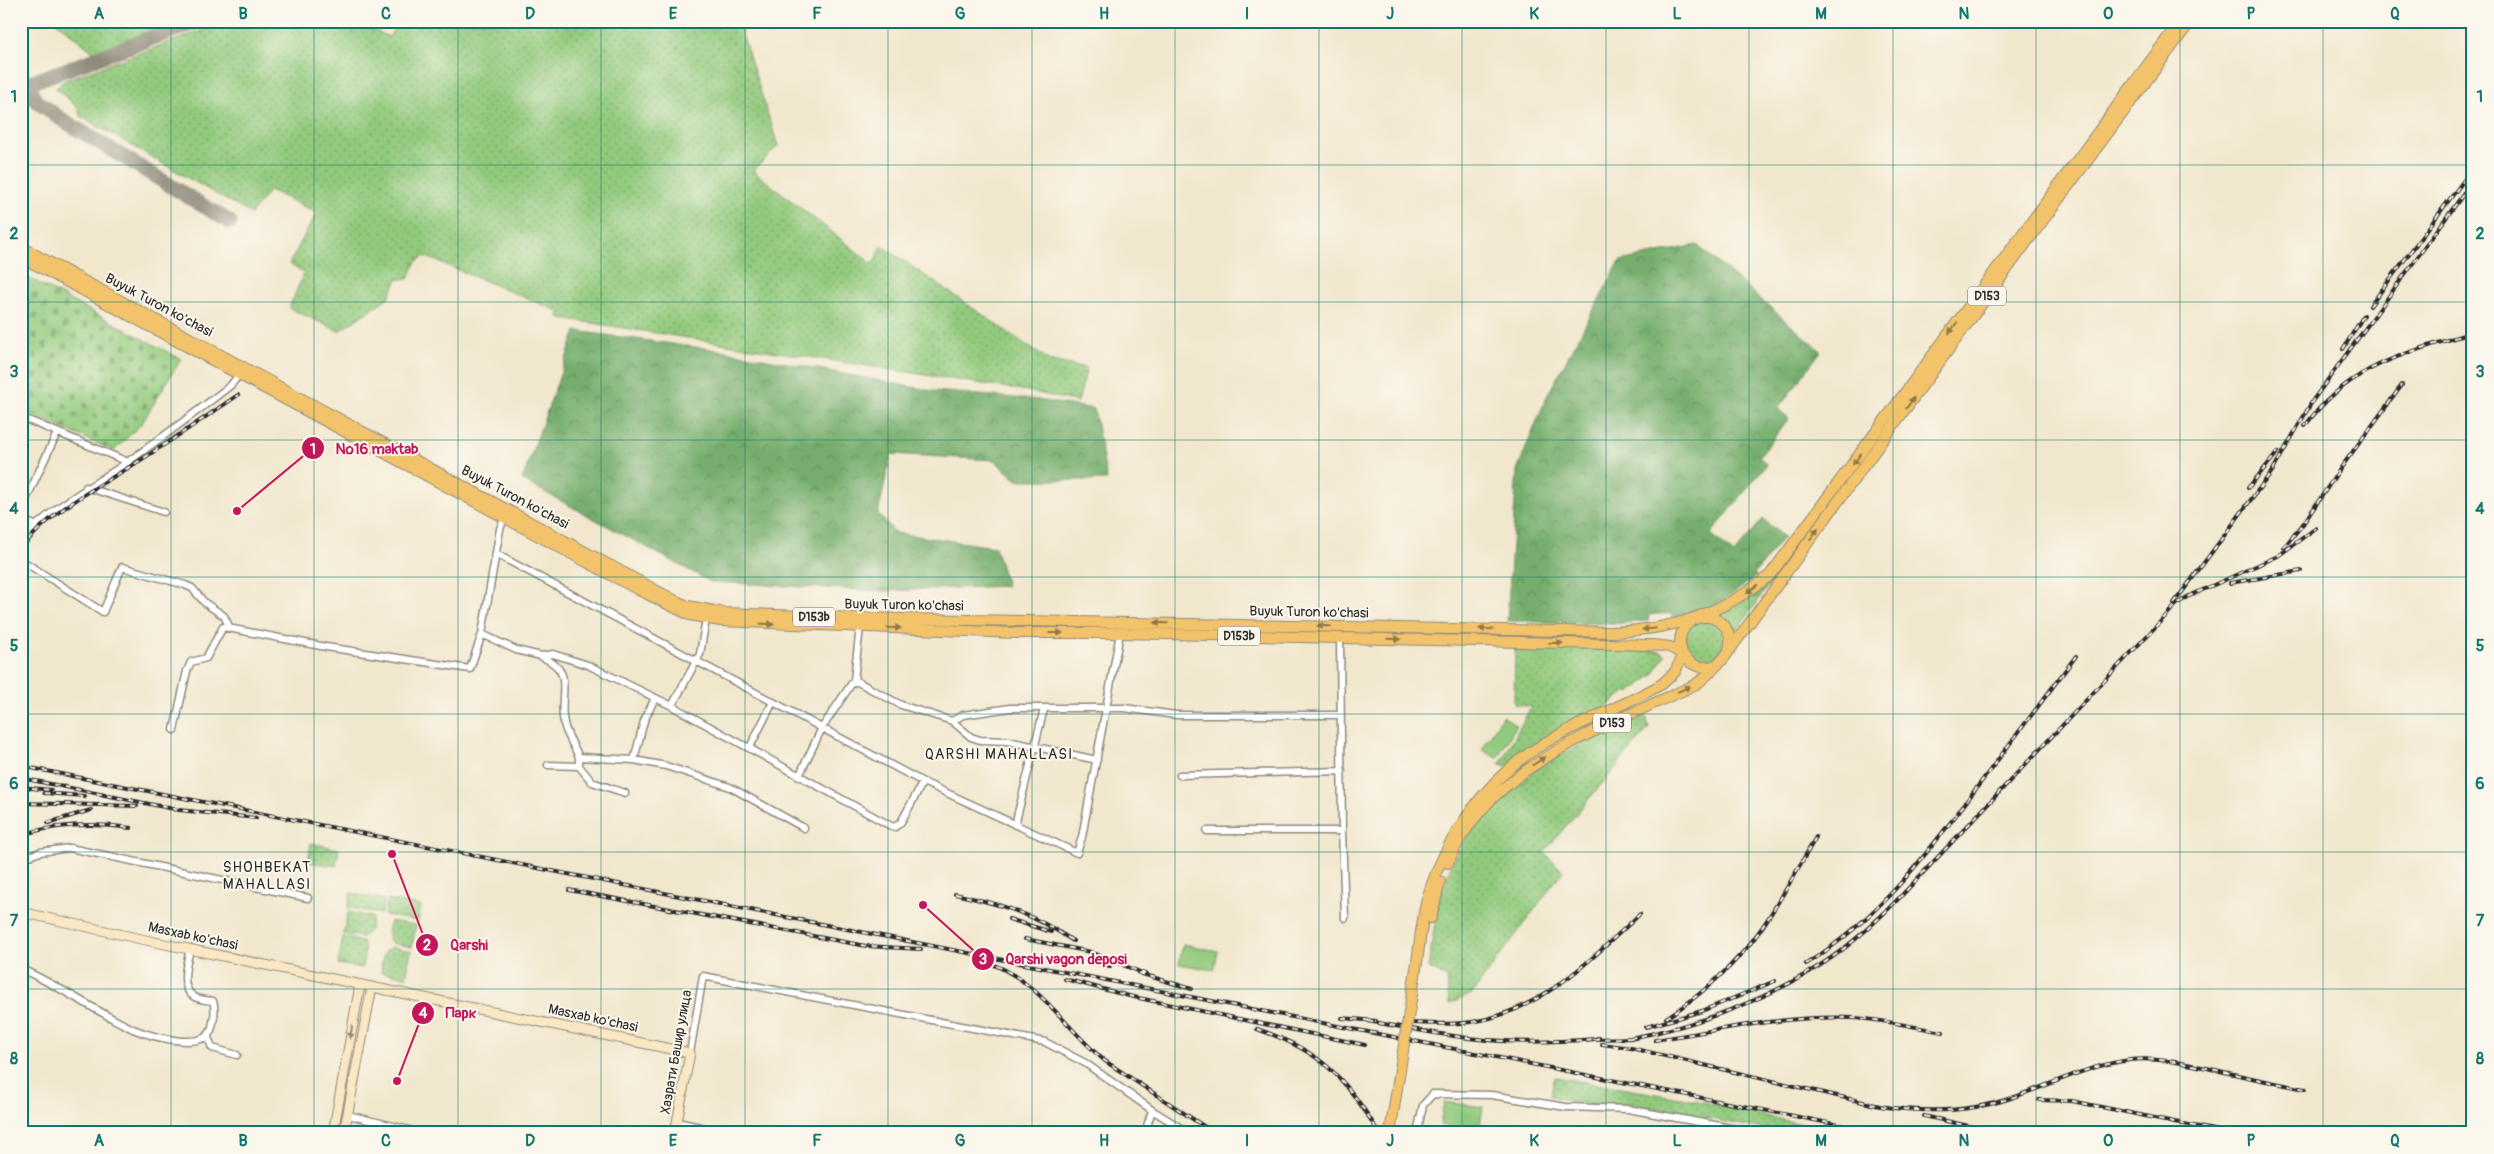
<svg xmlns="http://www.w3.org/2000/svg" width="2494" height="1154" font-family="Pangolin,sans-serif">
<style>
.grass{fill:url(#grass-dots);stroke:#5e7a54}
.forest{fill:url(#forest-crowns);stroke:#506c4c}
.cemetery{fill:url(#cemetery-stones);stroke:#5e7a54}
.green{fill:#92ca7d;stroke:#5e7a54}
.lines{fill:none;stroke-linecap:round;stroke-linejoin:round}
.taxiway{stroke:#8e897c;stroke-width:15}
.street-casing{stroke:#8e897c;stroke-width:9}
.secondary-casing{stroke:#8e897c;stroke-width:11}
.primary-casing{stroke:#8e897c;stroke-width:12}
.street{stroke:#fff;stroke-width:6}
.secondary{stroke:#fae7c3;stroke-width:9}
.primary{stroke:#f2c36a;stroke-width:10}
.rail-casing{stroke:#2b2b2b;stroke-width:4}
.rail{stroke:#fbf7ec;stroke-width:2;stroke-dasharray:5.5;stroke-linecap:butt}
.primary-bridge-casing{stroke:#8e897c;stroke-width:12;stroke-linecap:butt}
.primary-bridge{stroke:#f2c36a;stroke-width:10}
.oneway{fill:#8e774a}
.oneway2{fill:#928977}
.grid{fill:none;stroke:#0f766e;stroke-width:1;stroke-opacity:0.55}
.labels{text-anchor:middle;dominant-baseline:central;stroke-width:4;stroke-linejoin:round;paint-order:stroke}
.shield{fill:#fbf7ec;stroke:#696865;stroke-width:1}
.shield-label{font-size:12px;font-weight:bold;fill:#2b2b2b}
.street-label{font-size:14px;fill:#2b2b2b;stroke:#fbf7ec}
.neighbourhood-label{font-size:15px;letter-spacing:1px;fill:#2b2b2b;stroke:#fbf7ec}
.leader{fill:none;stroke:#c2185b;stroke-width:2}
.callout-dot{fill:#c2185b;stroke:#fbf7ec;stroke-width:2}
.mark-label{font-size:15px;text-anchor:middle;font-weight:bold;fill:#fff}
.callout-label{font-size:15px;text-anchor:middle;font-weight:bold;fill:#c2185b;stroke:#fbf7ec;stroke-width:4;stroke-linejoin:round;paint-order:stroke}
.neatline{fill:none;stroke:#0f766e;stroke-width:2}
.grid-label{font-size:16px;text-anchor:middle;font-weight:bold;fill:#0f766e}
</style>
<defs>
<pattern id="grass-dots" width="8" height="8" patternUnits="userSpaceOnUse" patternTransform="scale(1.25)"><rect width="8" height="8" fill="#92ca7d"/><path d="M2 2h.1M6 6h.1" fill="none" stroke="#77a467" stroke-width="1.8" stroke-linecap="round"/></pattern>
<pattern id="forest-crowns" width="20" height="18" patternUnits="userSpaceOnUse" patternTransform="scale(1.25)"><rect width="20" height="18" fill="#75ae6c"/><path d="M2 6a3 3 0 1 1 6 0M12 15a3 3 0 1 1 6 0" fill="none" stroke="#608e59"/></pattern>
<pattern id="cemetery-stones" width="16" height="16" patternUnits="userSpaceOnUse" patternTransform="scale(1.25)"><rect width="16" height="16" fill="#92ca7d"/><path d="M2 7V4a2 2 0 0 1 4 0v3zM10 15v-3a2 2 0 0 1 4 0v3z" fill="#77a467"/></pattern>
</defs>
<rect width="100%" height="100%" fill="#fbf7ec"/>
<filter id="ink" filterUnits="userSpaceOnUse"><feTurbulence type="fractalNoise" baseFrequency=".02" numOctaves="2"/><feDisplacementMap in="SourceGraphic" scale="10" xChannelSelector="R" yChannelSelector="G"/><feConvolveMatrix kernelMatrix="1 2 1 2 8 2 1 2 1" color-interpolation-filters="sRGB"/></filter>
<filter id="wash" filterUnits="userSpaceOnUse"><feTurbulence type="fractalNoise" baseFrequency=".0096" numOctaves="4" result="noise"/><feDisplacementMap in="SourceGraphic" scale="20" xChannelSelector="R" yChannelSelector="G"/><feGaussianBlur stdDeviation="1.12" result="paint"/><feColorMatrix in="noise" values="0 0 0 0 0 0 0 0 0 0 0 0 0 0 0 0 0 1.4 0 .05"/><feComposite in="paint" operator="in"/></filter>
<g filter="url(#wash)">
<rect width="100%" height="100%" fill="#f1e7cd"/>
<!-- grass -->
<path class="grass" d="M55 21H177L93 52Z
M229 21H353L389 37 399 21H738L778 146 753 171 873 264 882 246 1050 361 1087 368 1078 402 1028 391 560 318 558 311 424 256 416 262 408 279H397L389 297 339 331 289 308 304 273 289 264 317 213 270 190 251 214 80 116 79 109 56 88 65 80Z
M1771 582 1735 633 1718 614 1735 606Z
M1685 641a19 19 0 1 1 38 0a19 19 0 1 1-38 0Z
M1515 646 1660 651 1665 655 1653 675 1629 693 1628 691 1604 708 1540 740 1507 766 1500 764 1531 707 1514 704Z
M1646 715 1649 728 1544 852 1563 871 1472 994 1449 1004 1447 977 1428 968 1439 897 1455 856 1479 821 1539 767 1573 748Z
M311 843 339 849 336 866 308 862Z
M351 893 384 900 381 914 348 908Z
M387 900 421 906 418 921 384 915Z
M348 912 372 917 370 930 363 937 343 934Z
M390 921 416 925 412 947 391 943 387 933Z
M343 937 363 942 365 950 362 968 338 964Z
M390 947 411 951 406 977 381 972 383 955Z
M1555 1077 1704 1102 1841 1133H1783L1633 1104H1581L1550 1096Z"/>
<!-- forest -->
<path class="forest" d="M1697 245 1821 351 1778 409 1789 418 1759 457 1767 464 1711 534 1734 554 1763 519 1784 537 1754 574 1757 576 1719 604 1677 616 1672 617 1671 613 1649 615 1648 621 1612 624 1507 621 1517 470 1547 396 1620 261Z
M576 331 725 351 933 391 1038 400 1094 409 1107 480H1017L994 460 891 454 878 514 896 533 995 547 1007 586 883 591 711 582 522 480Z"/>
<!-- cemetery -->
<path class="cemetery" d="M21 274 181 359 142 423 114 451 21 410Z"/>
<!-- green -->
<path class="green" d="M1502 716 1517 725 1497 758 1482 750Z
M1183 944 1218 951 1214 970 1179 964Z
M1444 1102 1483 1107 1479 1130 1440 1125Z"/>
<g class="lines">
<!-- taxiway -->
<path class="taxiway" d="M21 79 29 83 34 99 61 119 230 222
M29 83 200 21"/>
</g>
</g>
<g filter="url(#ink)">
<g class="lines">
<defs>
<path id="street" d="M21 417 128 462
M86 487 164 512
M21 510 57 433
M21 520 35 525
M21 541C52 506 92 487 129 461 164 436 198 411 231 385L241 372
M496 554 923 782 1077 853 1082 837 1120 633
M21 560 103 612 122 567 185 585 192 588 205 603 224 616 229 626
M482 634 516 650 541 656 553 654 588 665 672 706 891 826 895 827 901 822 923 782
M1340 638 1342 831 1345 918
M542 657C574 671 560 689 563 717 564 732 573 743 579 757
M854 680 901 705 952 721 971 737 980 740 1008 741 1097 760
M672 706 700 654 706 619
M952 721 963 715 1010 708H1124L1176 715H1340
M174 730 187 671 191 662 206 658 223 627 326 647 470 669 482 634 500 529 505 516
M750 747 773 702
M634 760 644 721 655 698
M548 765 579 766V757L634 760 666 766 730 787 804 828
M579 766 592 782 625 793
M1180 775 1342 771
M799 776 822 728 854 680 860 627
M1015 825 1044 709
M1207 831H1342
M21 859 40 852 70 848 308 898
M21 969C60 986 95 1011 133 1029 150 1036 207 1053 212 1027 214 1018 216 1009 213 1001 207 1000 198 1000 193 996 179 986 187 963 190 949
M208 1037 212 1048 237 1055
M690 1053 703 976 1045 1042 1085 1063 1152 1110 1189 1133
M348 1115 422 1133
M677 1122 727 1133
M1145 1133 1152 1110
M1417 1133 1423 1105 1433 1094 1491 1095 1566 1107 1628 1109 1758 1133"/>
<path id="secondary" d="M21 912 150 941 690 1053 675 1133
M333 1133 360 985
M344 1133 372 987"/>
<path id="primary" d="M21 247 674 600 688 606 724 613 856 618 1610 632C1673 630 1720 615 1770 575L2180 21
M21 257 637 589 690 615 720 621 1017 633H1120L1652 645 1670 647 1683 655 1675 672 1662 684C1622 707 1578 722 1540 746 1486 779 1445 838 1427 899 1422 919 1420 941 1417 962
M1680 642a25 25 0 1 1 50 0a25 25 0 1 1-50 0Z
M1448 863C1482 781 1568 742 1644 708 1661 700 1679 693 1696 684 1706 678 1715 667 1724 658L2027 242 2191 21
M1431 918 1440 881"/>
</defs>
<!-- street casing -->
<use href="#street" class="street-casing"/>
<!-- secondary casing -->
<use href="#secondary" class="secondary-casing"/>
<!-- primary casing -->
<use href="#primary" class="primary-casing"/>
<!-- street -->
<use href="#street" class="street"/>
<!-- secondary -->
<use href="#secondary" class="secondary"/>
<!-- primary -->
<use href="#primary" class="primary"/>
<defs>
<path id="rail" d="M2370 306 2473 168
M2343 349 2364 315
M2305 426C2349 365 2405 354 2473 332
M2248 488 2278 452
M2284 547 2303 524 2340 469 2402 385
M21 549C50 511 96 488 136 463 171 441 204 418 238 395
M2230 583 2301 571
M2174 603 2273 470 2313 400 2473 181
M21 766 1880 1133
M21 778 179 810 256 818
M21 787 51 790
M44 793 84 796
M21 803 137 806
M48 823 91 810
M24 834C59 824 95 823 131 828
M569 890 866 946 921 949
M955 894C1003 905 1032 913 1073 941
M1009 919 1051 932
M1025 939 1091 952 1145 974
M1090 961 1110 966
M986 962C1037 978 1065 1028 1105 1061L1214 1133
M1806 964C1877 920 1925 857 1975 790 2008 746 2042 701 2076 656
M1139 973 1192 989
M1065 979 1129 996 1365 1045
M1342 1018 1376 1021
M1666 1018C1700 996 1737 964 1761 929 1781 900 1798 868 1816 837
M1368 1021C1437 1034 1490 1045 1560 1041 1573 1040 1586 1041 1599 1038
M1406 1023C1425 1023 1444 1025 1463 1023 1537 1016 1589 961 1640 914
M1646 1027 1702 1011 1775 981
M1257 1029C1321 1051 1344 1076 1379 1133
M1630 1038C1698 1026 1775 997 1831 958 1858 939 1881 917 1903 894L2176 605 2187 597 2278 556 2316 528
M1593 1039 1636 1038
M1655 1040C1719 1030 1787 1015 1852 1018 1882 1019 1913 1027 1943 1032
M1602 1044 1631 1048 1880 1106C1925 1113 1968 1113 2011 1098 2051 1085 2088 1065 2130 1060 2159 1057 2187 1064 2216 1070 2245 1077 2275 1083 2305 1089
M2039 1100 2072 1101 2228 1133
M1924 1116 2000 1133"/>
</defs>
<!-- rail casing -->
<use href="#rail" class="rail-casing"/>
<!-- rail -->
<use href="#rail" class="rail"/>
<defs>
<path id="primary-bridge" d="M1390 1133 1417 962"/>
</defs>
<!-- primary-bridge casing -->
<use href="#primary-bridge" class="primary-bridge-casing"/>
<!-- primary-bridge -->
<use href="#primary-bridge" class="primary-bridge"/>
</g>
<!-- one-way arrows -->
<defs><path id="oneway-solid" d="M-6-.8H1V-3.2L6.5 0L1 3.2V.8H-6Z" transform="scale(1.25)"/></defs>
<g class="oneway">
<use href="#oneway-solid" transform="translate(1953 328) rotate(126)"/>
<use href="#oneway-solid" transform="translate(1910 403) rotate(-54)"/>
<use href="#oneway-solid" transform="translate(1857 459) rotate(126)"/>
<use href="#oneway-solid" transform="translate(1814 534) rotate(-54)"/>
<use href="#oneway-solid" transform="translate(1752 589) rotate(143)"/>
<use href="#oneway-solid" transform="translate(1161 623) rotate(-179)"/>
<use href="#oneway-solid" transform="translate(767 624) rotate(3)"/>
<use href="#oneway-solid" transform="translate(1324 626) rotate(-179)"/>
<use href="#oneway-solid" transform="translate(894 628) rotate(2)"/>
<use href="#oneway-solid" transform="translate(1486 629) rotate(-179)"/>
<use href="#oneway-solid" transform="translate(1649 629) rotate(174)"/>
<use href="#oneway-solid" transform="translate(1056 633)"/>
<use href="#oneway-solid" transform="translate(1394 639) rotate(1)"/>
<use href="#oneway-solid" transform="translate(1556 643) rotate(1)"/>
<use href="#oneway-solid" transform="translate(1684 689) rotate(-25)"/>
<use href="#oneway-solid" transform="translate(1539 761) rotate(-35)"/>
</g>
<use class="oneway2" href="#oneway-solid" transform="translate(351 1032) rotate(101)"/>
</g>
<!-- grid -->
<path class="grid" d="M171 21V1133M314 21V1133M458 21V1133M601 21V1133M745 21V1133M888 21V1133M1032 21V1133M1175 21V1133M1319 21V1133M1462 21V1133M1606 21V1133M1749 21V1133M1893 21V1133M2036 21V1133M2180 21V1133M2323 21V1133M21 165H2473M21 302H2473M21 440H2473M21 577H2473M21 714H2473M21 852H2473M21 989H2473"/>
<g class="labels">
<!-- shield labels -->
<g class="shield">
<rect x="1968" y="286.5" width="38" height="19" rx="4"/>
<rect x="793" y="607.5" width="42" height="19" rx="4"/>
<rect x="1218" y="626.5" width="42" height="19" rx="4"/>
<rect x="1593" y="713.5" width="38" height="19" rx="4"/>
</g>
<g class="shield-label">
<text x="1987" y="296">D153</text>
<text x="814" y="617">D153b</text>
<text x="1239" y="636">D153b</text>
<text x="1612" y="723">D153</text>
</g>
<!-- street labels -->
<g class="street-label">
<text transform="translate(159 305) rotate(28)">Buyuk Turon ko'chasi</text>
<text transform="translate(515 497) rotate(28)">Buyuk Turon ko'chasi</text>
<text transform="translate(904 605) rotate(1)">Buyuk Turon ko'chasi</text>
<text transform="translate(1309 612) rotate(1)">Buyuk Turon ko'chasi</text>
<text transform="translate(193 936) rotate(12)">Masxab ko'chasi</text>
<text transform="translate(593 1018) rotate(12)">Masxab ko'chasi</text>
<text transform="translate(676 1052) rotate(-80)">Хазрати Башир улица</text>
</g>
<!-- neighbourhood labels -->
<g class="neighbourhood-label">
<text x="999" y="754">QARSHI MAHALLASI</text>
<text x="267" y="867">SHOHBEKAT<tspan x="267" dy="17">MAHALLASI</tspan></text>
</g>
</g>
<!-- callouts -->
<path class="leader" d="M237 511L313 448M392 854L427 945M923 905L983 959M397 1081L423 1013"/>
<g class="callout-dot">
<circle cx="237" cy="511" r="5"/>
<circle cx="392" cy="854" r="5"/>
<circle cx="923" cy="905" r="5"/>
<circle cx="397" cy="1081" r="5"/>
<circle cx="313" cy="448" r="12"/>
<circle cx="427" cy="945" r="12"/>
<circle cx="983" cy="959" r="12"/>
<circle cx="423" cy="1013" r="12"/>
</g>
<g class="mark-label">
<text x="313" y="454">1</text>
<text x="427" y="950">2</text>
<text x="983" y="964">3</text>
<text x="423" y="1018">4</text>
</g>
<g class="callout-label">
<text x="377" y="454">№16 maktab</text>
<text x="469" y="950">Qarshi</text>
<text x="1066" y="964">Qarshi vagon deposi</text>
<text x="461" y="1018">Парк</text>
</g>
<!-- margin -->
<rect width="2494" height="1154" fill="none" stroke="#fbf7ec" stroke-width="55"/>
<rect x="28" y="28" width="2438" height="1098" class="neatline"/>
<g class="grid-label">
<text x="99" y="19">A</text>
<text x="243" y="19">B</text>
<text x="386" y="19">C</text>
<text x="530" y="19">D</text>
<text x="673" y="19">E</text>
<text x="817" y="19">F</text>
<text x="960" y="19">G</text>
<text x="1104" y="19">H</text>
<text x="1247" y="19">I</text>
<text x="1390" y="19">J</text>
<text x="1534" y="19">K</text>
<text x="1677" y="19">L</text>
<text x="1821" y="19">M</text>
<text x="1964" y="19">N</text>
<text x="2108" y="19">O</text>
<text x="2251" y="19">P</text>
<text x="2395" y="19">Q</text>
<text x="14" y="102">1</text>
<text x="2480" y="102">1</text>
<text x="14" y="239">2</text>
<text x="2480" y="239">2</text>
<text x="14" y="377">3</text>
<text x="2480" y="377">3</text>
<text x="14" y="514">4</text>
<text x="2480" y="514">4</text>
<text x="14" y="651">5</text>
<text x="2480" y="651">5</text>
<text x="14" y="789">6</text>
<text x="2480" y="789">6</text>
<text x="14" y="926">7</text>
<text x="2480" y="926">7</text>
<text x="14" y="1064">8</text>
<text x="2480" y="1064">8</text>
<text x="99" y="1146">A</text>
<text x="243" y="1146">B</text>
<text x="386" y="1146">C</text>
<text x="530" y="1146">D</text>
<text x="673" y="1146">E</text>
<text x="817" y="1146">F</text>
<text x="960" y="1146">G</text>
<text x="1104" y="1146">H</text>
<text x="1247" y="1146">I</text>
<text x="1390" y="1146">J</text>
<text x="1534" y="1146">K</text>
<text x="1677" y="1146">L</text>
<text x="1821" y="1146">M</text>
<text x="1964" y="1146">N</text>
<text x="2108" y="1146">O</text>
<text x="2251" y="1146">P</text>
<text x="2395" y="1146">Q</text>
</g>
</svg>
